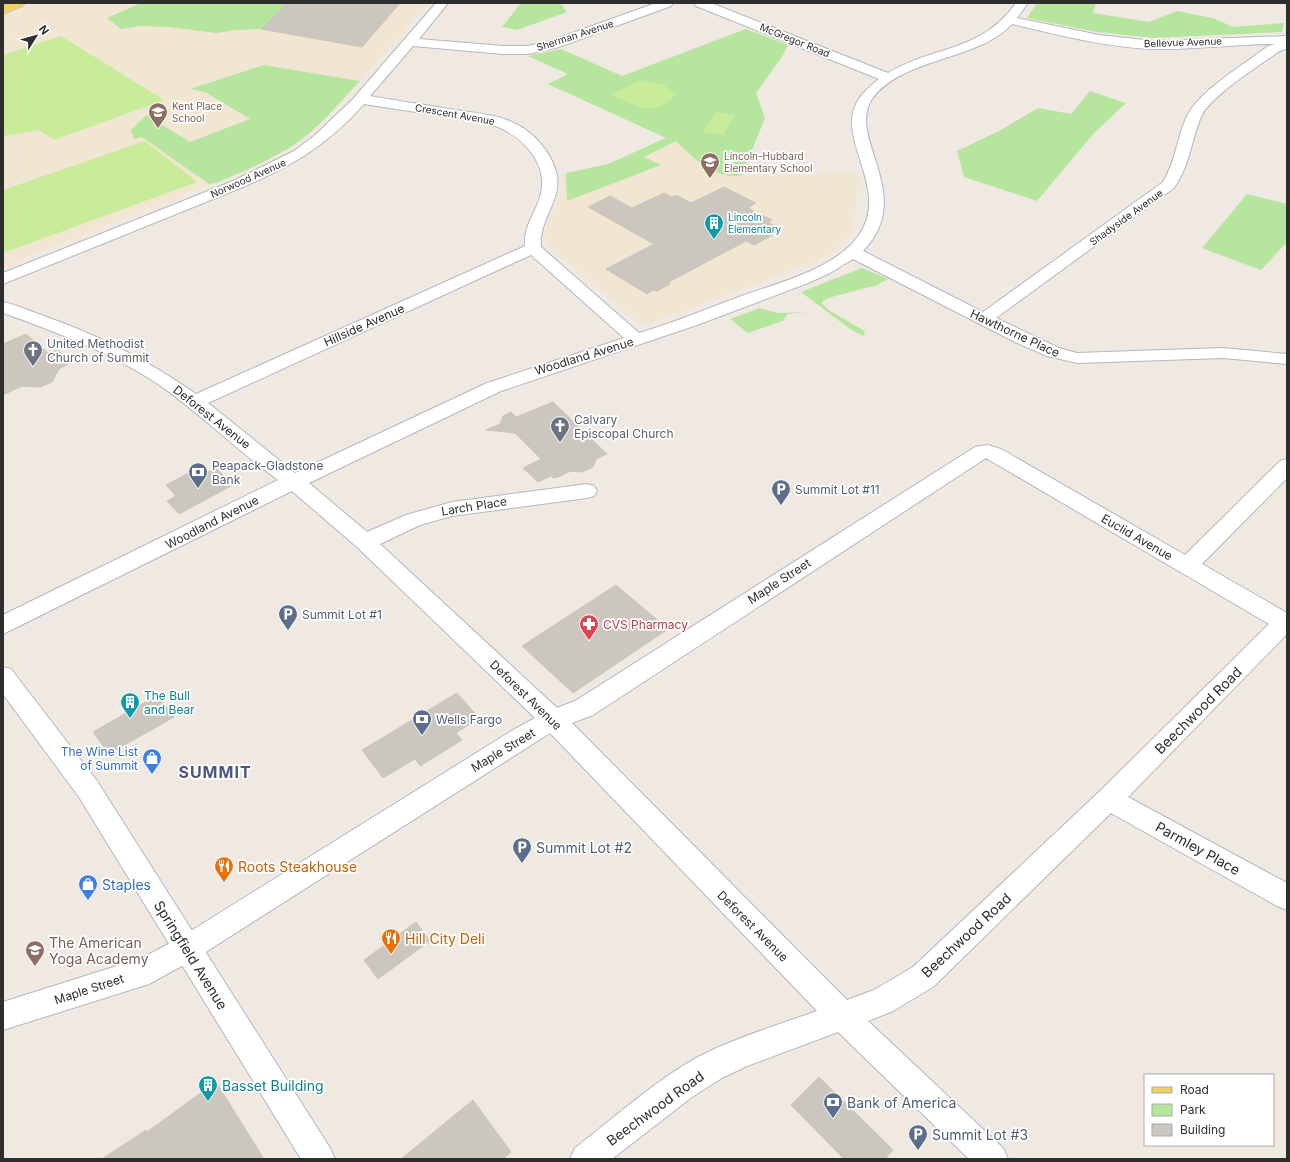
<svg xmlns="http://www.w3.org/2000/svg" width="1290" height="1162" font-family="Inter,sans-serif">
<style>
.education{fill:#f0e6d1}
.green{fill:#b6e59e}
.pitch{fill:#c9ec9a}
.building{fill:#cbc7bf;stroke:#cbc5ba}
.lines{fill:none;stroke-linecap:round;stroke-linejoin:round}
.street-casing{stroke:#b4b7c1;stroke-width:2}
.secondary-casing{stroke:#b4b7c1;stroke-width:2}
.primary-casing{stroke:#c9c9c9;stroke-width:2}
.street{fill:#fff;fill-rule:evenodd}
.secondary{fill:#fff;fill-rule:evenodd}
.primary{fill:#f2d163;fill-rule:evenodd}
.labels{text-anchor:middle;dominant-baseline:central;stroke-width:3.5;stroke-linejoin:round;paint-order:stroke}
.far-street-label{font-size:10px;fill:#2e2e2e;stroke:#fff}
.far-education-label{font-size:10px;fill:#785e54;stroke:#fff;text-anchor:start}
.far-culture-label{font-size:10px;fill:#0d838f;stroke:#fff;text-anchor:start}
.street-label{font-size:12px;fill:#2e2e2e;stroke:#fff}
.worship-label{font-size:12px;fill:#5b616d;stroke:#fff;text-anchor:start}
.service-label{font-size:12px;fill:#4e5e75;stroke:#fff;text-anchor:start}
.health-label{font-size:12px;fill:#be3a42;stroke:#fff;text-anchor:start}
.culture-label{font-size:12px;fill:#0d838f;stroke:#fff;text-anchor:start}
.shop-label{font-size:12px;fill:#366cbe;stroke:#fff;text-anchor:end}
.near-street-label{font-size:14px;fill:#2e2e2e;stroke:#fff}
.near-service-label{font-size:14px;fill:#4e5e75;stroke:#fff;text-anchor:start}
.near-food-label{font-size:14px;fill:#c56008;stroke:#fff;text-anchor:start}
.near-shop-label{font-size:14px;fill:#366cbe;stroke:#fff;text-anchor:start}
.near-education-label{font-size:14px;fill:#785e54;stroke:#fff;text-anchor:start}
.near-culture-label{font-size:14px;fill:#0d838f;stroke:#fff;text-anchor:start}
.district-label{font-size:16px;font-weight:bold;letter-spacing:1px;fill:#4d5680;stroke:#fff}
</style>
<rect width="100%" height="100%" fill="#efe9e1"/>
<!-- education -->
<path class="education" d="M36 3H426L364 77 301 140 274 156 235 175 3 267V17Z
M746 29 788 45 781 58 756 93 765 118 742 175 859 174 854 222 850 235 830 254 811 263 653 322 640 323 551 248 546 243 544 232 561 194 562 184 561 174 608 164 666 138 548 84 568 74 528 56 561 49 622 76Z"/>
<!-- green -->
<path class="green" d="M141 3H287L285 5 287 7 282 8 260 29 237 30 216 33 169 27 140 26 121 29 107 18Z
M521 3H560L567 12 517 30 502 27Z
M1037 3H1096L1093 13 1149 22 1177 11 1213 18 1233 27 1284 23 1282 32 1154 38 1097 32 1027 18Z
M746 29 788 45 781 58 756 93 765 118 742 175C717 181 693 158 676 141L644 157 661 165 567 201 566 173 608 164 666 138 548 84 568 74 528 56 561 49 622 76Z
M264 65 360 81C341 101 323 123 301 140 276 158 244 171 216 183L209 184 142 137 134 139 131 130 146 115 190 142 250 119 205 92 190 89Z
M1090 91 1126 103 1094 133 1037 201 964 177 957 151 999 131 1038 108 1071 114Z
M1247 194 1287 204V242L1261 270 1202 248Z
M862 268 888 279 873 287H869L828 298 823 301 822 304 830 311 863 330 865 333 863 336 850 329 801 292Z
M760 308 777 313 806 312 788 314 784 318 785 320 748 333 730 319Z"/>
<!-- pitch -->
<path class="pitch" d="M61 36 164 100 54 140 39 130 3 136V55Z
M640 80 664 85 675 95C653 119 636 105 611 95Z
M716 112 735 115 723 135 703 132Z
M145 141 197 182 3 253V190Z"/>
<!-- building -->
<path class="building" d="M287 3H400L362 47 261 29Z
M724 187 756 203 748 208 772 220 768 222 782 230 754 245 746 241 669 282 670 284 657 291 653 290 647 294 606 269 654 244 588 207 610 196 632 208 664 193 672 197 676 195 691 203Z
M26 334 49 354 57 350 72 362 59 369 52 382 40 387 22 386 3 395V344Z
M553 402 607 454 596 459 593 467 582 472 571 471 558 477 553 478 551 476 538 482 523 468 541 459 515 433 486 430 500 424 503 416 511 412 516 417Z
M200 467 206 473 216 468 233 485 179 514 167 501 176 496 166 485Z
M616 585 668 629 573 693 522 646Z
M457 693 479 718 456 733 462 740 420 766 415 759 383 778 362 750Z
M158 695 174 717 109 754 93 732Z
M416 922 430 941 378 979 364 960Z
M819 1077 893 1150 885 1159H844L791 1105Z
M216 1082 264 1159H102L146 1130 147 1132Z
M473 1100 511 1152 503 1159H401Z"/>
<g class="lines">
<defs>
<path id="street" d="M436 3H448L419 39 503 46H528L550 41 656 3H673L671 6 559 47 528 54H503L413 46 370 96C398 101 427 105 455 110 475 113 496 114 514 123 534 132 553 154 557 176 561 202 538 221 541 247L639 333C673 323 706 309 739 297 776 283 835 270 859 235 889 192 842 146 854 109 858 96 869 87 879 79L696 6 694 3H711L888 73C935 45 980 53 1016 3H1028L1017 18 1099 35 1153 41 1287 36V48L1278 52C1259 66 1209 97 1201 117 1191 141 1190 165 1174 188L996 318 1059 348 1077 353 1223 348 1287 354V364L1223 358 1077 363 1047 356 1015 342 853 259 830 273 808 283 697 325 501 391 309 483 367 532 406 515 452 502 587 484 594 486 597 491 594 496 587 498 452 516 420 525 380 544 557 708 575 701 975 447 988 445 1001 449 1185 555 1280 461 1287 459V478L1202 564 1287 613V634L1128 797 1287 883V910L1277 906 1111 813 933 987 893 1011 868 1021 1003 1148 1008 1159H969L838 1032 747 1066 722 1078 692 1097 612 1159H570L575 1148C614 1118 657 1079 700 1056 737 1037 778 1025 817 1011L550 733 198 957 149 984 3 1030V1002L142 958 178 939 513 730 535 718 357 547 292 491 3 634V615L278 480C235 449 197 410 152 380 106 351 54 331 3 313V302C17 305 30 311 44 316 98 335 149 361 196 394L525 246C523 227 535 214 540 197 551 161 518 132 487 123L364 104C327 145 294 165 243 187L3 284V273L233 181 294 151 314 136 352 100ZM1012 24C1058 35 1105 47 1153 49 1194 50 1235 44 1275 44L1268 46C1245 64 1200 90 1187 116 1177 137 1176 161 1163 182L983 312 863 251C917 195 846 138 872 99 902 57 976 62 1012 24ZM531 255 624 338 487 383 295 473 208 403ZM986 458 1269 624 1100 791 913 967 874 990 847 1000 572 723 593 715Z"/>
<path id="secondary" d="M3 667 11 669 97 781 330 1148 335 1159H301L79 797 3 694Z"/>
<path id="primary" d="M9 3H25L23 6 3 14V6Z"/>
</defs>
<!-- street casing -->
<use href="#street" class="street-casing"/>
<!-- secondary casing -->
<use href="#secondary" class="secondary-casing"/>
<!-- primary casing -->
<use href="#primary" class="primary-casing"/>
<!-- street -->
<use href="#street" class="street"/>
<!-- secondary -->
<use href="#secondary" class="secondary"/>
<!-- primary -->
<use href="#primary" class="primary"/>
</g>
<!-- icons -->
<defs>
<symbol id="school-pin" viewBox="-11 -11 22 30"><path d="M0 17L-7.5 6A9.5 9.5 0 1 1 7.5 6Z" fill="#8d6e63" stroke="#fff"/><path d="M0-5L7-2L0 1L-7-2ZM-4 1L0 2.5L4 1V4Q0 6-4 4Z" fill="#fff"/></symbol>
<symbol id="building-pin" viewBox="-11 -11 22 30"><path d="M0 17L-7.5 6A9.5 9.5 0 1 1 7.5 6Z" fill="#0f9aa8" stroke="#fff"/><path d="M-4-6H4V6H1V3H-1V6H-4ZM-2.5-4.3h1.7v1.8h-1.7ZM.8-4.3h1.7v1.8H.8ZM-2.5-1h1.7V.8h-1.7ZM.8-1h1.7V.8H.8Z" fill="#fff"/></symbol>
<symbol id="church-pin" viewBox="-11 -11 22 30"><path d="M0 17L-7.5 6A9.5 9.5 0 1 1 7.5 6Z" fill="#6b7280" stroke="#fff"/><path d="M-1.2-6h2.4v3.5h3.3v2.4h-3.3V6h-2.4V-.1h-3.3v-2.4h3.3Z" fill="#fff"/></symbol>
<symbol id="bank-pin" viewBox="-11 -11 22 30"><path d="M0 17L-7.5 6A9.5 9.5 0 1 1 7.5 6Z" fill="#5c6f8a" stroke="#fff"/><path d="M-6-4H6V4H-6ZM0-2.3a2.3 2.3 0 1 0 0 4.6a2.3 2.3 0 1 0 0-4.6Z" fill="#fff"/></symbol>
<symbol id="parking-pin" viewBox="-11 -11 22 30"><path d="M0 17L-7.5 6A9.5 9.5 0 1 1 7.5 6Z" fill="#5c6f8a" stroke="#fff"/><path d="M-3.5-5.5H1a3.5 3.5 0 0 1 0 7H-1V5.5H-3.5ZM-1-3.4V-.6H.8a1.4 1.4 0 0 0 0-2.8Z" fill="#fff"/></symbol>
<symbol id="pharmacy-pin" viewBox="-11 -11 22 30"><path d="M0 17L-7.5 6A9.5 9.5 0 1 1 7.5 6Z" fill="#e0444e" stroke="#fff"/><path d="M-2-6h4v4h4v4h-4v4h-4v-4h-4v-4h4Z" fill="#fff"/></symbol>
<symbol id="shop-pin" viewBox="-11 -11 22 30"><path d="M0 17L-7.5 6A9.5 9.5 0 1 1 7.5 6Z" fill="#3f7fe0" stroke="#fff"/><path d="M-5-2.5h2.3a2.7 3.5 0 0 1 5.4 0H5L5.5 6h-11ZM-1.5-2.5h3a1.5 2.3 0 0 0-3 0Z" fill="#fff"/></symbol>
<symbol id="restaurant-pin" viewBox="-11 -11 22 30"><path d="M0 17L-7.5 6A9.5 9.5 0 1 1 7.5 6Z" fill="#e8710a" stroke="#fff"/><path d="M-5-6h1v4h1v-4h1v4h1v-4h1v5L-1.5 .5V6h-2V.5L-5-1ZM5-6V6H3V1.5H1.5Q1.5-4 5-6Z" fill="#fff"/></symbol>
</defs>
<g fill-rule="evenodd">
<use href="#school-pin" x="147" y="101" width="22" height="30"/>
<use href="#school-pin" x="699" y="151" width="22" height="30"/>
<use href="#building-pin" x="703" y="212" width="22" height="30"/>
<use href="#church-pin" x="22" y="339" width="22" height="30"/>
<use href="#church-pin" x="549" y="415" width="22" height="30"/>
<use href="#bank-pin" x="187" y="461" width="22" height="30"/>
<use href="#parking-pin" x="770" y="478" width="22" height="30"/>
<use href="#parking-pin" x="277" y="603" width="22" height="30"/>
<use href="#pharmacy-pin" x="578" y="613" width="22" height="30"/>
<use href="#building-pin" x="119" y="691" width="22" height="30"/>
<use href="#bank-pin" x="411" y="708" width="22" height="30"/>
<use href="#shop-pin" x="141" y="747" width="22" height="30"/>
<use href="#parking-pin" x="511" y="836" width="22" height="30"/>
<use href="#restaurant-pin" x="213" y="855" width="22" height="30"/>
<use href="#shop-pin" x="77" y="873" width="22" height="30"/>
<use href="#restaurant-pin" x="380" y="927" width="22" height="30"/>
<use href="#school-pin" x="24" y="939" width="22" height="30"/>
<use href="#building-pin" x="197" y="1074" width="22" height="30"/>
<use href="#bank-pin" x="822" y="1091" width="22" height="30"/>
<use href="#parking-pin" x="907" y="1123" width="22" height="30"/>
</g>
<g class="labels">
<!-- far-street labels -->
<g class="far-street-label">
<text transform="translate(575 35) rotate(-18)">Sherman Avenue</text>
<text transform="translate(795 40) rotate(22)">McGregor Road</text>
<text transform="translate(1183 42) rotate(-2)">Bellevue Avenue</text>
<text transform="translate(455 114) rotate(10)">Crescent Avenue</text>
<text transform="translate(248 178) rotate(-24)">Norwood Avenue</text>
<text transform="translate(1126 217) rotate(-36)">Shadyside Avenue</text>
</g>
<!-- far-education labels -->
<g class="far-education-label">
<text x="172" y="106">Kent Place<tspan x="172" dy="12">School</tspan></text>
<text x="724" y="156">Lincoln-Hubbard<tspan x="724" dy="12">Elementary School</tspan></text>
</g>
<!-- far-culture labels -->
<g class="far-culture-label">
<text x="728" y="217">Lincoln<tspan x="728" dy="12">Elementary</tspan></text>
</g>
<!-- street labels -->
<g class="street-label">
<text transform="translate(364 325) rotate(-24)">Hillside Avenue</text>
<text transform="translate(1015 333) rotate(25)">Hawthorne Place</text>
<text transform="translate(584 356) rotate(-17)">Woodland Avenue</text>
<text transform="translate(212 417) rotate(38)">Deforest Avenue</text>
<text transform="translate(474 506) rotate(-9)">Larch Place</text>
<text transform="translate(212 522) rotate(-27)">Woodland Avenue</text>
<text transform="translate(1137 537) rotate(30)">Euclid Avenue</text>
<text transform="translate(779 581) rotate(-33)">Maple Street</text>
<text transform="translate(526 695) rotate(44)">Deforest Avenue</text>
<text transform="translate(503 750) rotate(-31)">Maple Street</text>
<text transform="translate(753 926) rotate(45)">Deforest Avenue</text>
<text transform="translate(89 989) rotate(-18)">Maple Street</text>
</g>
<!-- worship labels -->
<g class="worship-label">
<text x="47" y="343">United Methodist<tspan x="47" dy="14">Church of Summit</tspan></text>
<text x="574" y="419">Calvary<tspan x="574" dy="14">Episcopal Church</tspan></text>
</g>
<!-- service labels -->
<g class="service-label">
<text x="212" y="465">Peapack-Gladstone<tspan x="212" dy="14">Bank</tspan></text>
<text x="795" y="489">Summit Lot #11</text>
<text x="302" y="614">Summit Lot #1</text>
<text x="436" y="719">Wells Fargo</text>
</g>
<!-- health labels -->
<g class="health-label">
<text x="603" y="624">CVS Pharmacy</text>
</g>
<!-- culture labels -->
<g class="culture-label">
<text x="144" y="695">The Bull<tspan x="144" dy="14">and Bear</tspan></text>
</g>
<!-- shop labels -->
<g class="shop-label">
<text x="138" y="751">The Wine List<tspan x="138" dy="14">of Summit</tspan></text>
</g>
<!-- near-street labels -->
<g class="near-street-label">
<text transform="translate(1198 710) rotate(-45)">Beechwood Road</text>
<text transform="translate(1198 848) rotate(29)">Parmley Place</text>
<text transform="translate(966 935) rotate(-43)">Beechwood Road</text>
<text transform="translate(191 955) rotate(58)">Springfield Avenue</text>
<text transform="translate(655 1108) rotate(-36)">Beechwood Road</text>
</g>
<!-- near-service labels -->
<g class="near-service-label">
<text x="536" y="847">Summit Lot #2</text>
<text x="847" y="1102">Bank of America</text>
<text x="932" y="1134">Summit Lot #3</text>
</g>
<!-- near-food labels -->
<g class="near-food-label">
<text x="238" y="866">Roots Steakhouse</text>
<text x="405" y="938">Hill City Deli</text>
</g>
<!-- near-shop labels -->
<g class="near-shop-label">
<text x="102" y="884">Staples</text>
</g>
<!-- near-education labels -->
<g class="near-education-label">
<text x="49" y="942">The American<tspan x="49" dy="16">Yoga Academy</tspan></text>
</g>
<!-- near-culture labels -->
<g class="near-culture-label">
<text x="222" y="1085">Basset Building</text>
</g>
<!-- district labels -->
<g class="district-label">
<text x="215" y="772">SUMMIT</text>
</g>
</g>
<!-- border -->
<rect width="1290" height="1162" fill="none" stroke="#2e2e2e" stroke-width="8"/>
<!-- legend -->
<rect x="1144" y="1074" width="130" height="72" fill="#ffffff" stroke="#ababab"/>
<rect x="1152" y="1087" width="20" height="6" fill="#f2d163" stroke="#ababab"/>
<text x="1180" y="1094" font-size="12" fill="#2e2e2e">Road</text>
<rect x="1152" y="1104" width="20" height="12" fill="#b6e59e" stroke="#ababab"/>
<text x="1180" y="1114" font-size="12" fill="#2e2e2e">Park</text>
<rect x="1152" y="1124" width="20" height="12" fill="#cbc7bf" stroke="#ababab"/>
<text x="1180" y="1134" font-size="12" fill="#2e2e2e">Building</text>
<!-- north arrow -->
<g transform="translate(36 36) rotate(53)" stroke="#ffffff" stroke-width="3" paint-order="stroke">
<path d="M0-3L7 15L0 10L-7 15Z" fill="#2e2e2e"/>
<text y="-6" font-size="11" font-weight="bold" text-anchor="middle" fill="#2e2e2e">N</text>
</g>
</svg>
